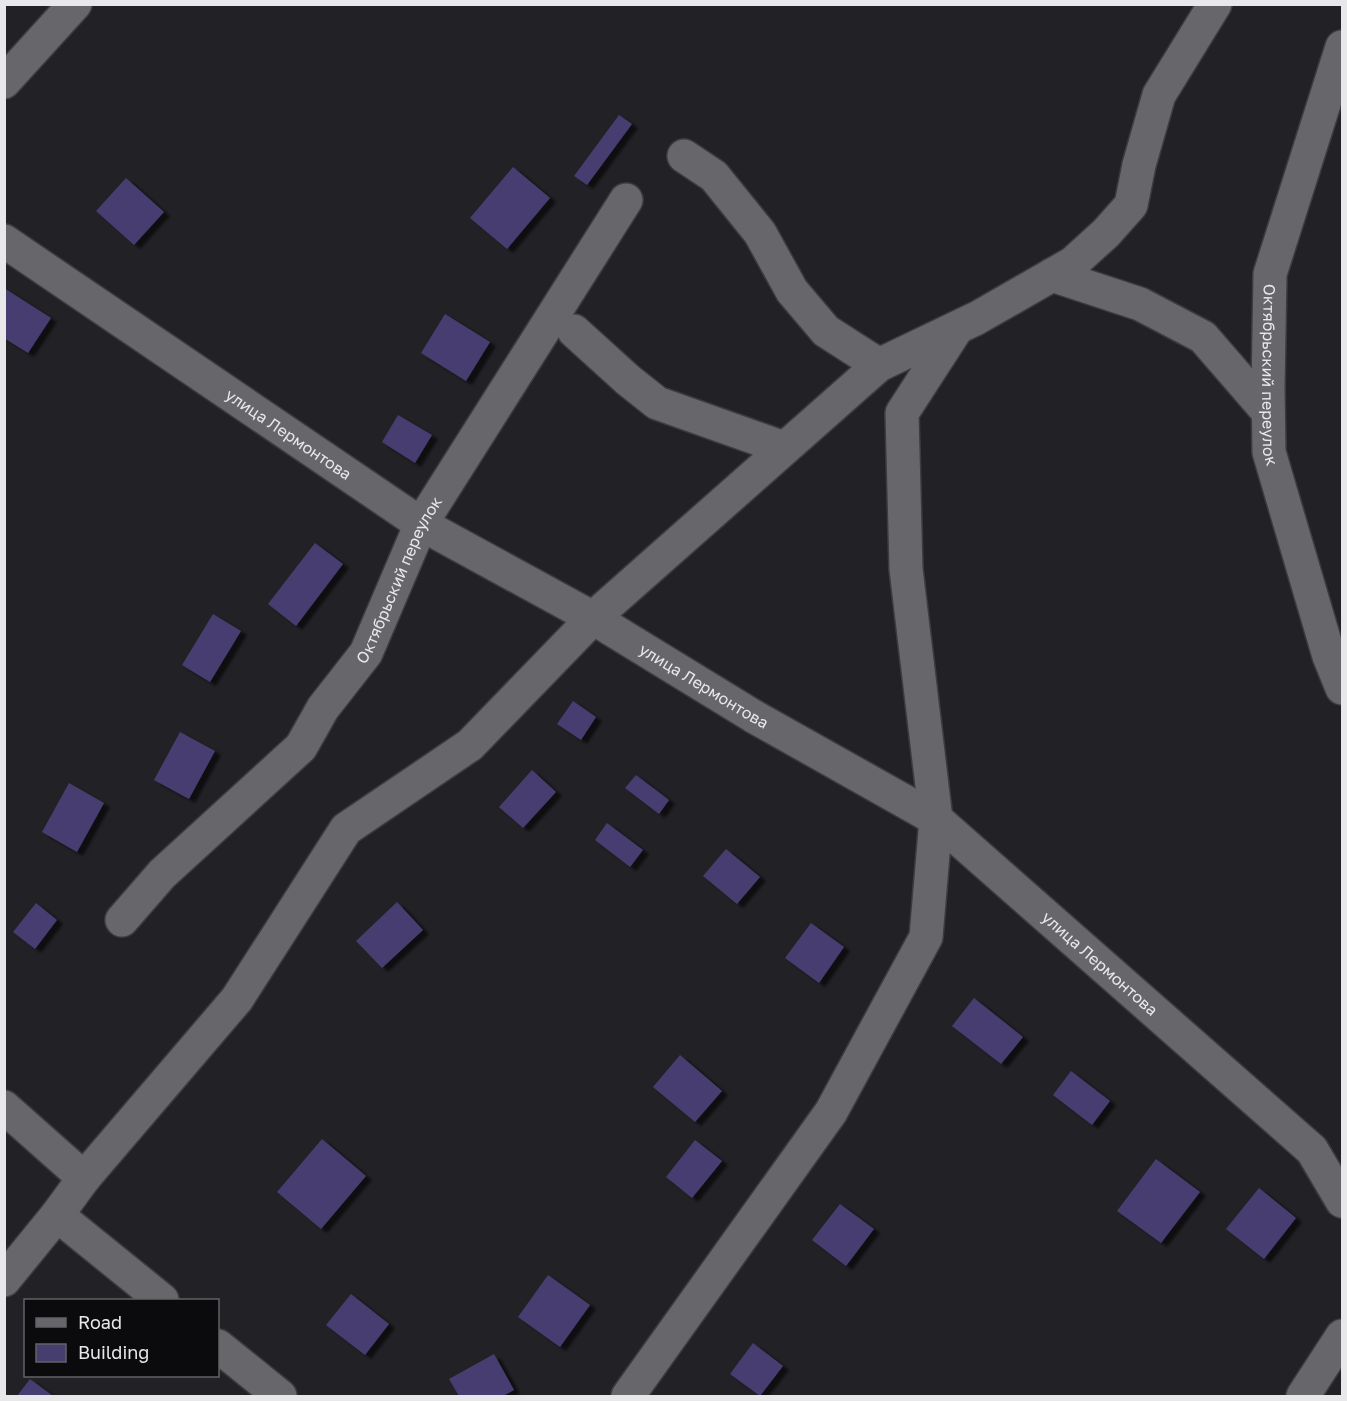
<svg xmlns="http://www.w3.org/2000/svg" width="1347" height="1401" font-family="'Golos Text',sans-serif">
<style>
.building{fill:#463e6f;filter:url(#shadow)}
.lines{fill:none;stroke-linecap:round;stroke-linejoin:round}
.minor-casing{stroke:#3c3c3f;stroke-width:36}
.minor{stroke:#66666b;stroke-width:33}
.labels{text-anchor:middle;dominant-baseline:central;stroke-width:4.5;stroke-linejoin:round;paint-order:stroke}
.street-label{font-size:16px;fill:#e8e8eb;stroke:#0b0b0d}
</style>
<defs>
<filter id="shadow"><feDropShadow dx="6" dy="4" stdDeviation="1.5" flood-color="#0009"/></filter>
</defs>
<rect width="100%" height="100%" fill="#222126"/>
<!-- building -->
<path class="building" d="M619 115 632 124 587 185 574 176Z
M513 167 550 198 507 249 470 218Z
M126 178 164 212 134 245 96 211Z
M4 288 51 318 28 353 4 338Z
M445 314 490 342 466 381 421 353Z
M398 415 432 435 415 463 382 442Z
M315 543 343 564 296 626 268 604Z
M213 614 241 631 210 682 182 665Z
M573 701 596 717 581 740 557 724Z
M180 732 215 751 189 799 154 780Z
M532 770 556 792 523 828 499 807Z
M636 775 669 800 659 814 625 788Z
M69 783 104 803 77 852 42 832Z
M607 823 643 850 630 867 595 840Z
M726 849 760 877 737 904 703 876Z
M397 902 423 930 382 968 356 941Z
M36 903 57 920 35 949 13 932Z
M811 923 844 947 819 983 785 958Z
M974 998 1023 1037 1001 1064 952 1026Z
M680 1055 722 1091 695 1122 653 1087Z
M1071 1071 1110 1101 1092 1125 1053 1095Z
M322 1139 366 1176 321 1229 277 1192Z
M695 1140 722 1161 692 1198 666 1177Z
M1156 1159 1200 1192 1161 1243 1117 1211Z
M1259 1188 1296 1218 1264 1259 1226 1229Z
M840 1204 874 1229 846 1266 812 1240Z
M548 1275 590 1305 560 1347 518 1317Z
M351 1294 389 1324 365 1355 326 1325Z
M753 1343 783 1366 760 1396 730 1374Z
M494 1354 514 1390 503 1396H459L449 1379Z
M30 1379 53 1396H17Z"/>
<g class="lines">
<defs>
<g id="minor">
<path id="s1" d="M1342 47 1270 274 1268 389 1269 452 1329 656 1342 688"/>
<path d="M4 82 75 4"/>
<path d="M684 156 714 176 760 233 792 291 826 331 879 365"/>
<path id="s2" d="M4 241 421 524 593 618 753 716 936 819 1312 1150 1342 1201"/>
<path d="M1052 275 1140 304 1203 337 1268 412"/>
<path d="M574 331 628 380 657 403 784 448"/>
<path id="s3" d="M122 920 162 874 301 747 323 708 366 653 421 524 626 200"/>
<path d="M4 1107 84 1178"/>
<path d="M57 1215 162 1300"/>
<path d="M4 1280 57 1215 84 1178 237 999 346 829 470 745 593 618 879 365 977 318 1073 263 1106 233 1131 205 1139 165 1159 95 1215 4"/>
<path d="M218 1346 280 1396"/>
<path d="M628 1396 831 1112 926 937 936 819 906 569 902 413 957 328"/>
<path d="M1303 1396 1342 1336"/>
</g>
</defs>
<!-- minor casing -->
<use href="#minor" class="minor-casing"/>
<!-- minor -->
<use href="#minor" class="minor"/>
</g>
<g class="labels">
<!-- street labels -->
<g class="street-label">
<text stroke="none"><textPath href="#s1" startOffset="339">Октябрьский переулок</textPath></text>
<text stroke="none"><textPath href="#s2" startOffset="344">улица Лермонтова</textPath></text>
<text stroke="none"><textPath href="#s3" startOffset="444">Октябрьский переулок</textPath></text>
<text stroke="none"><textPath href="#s2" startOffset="830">улица Лермонтова</textPath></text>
<text stroke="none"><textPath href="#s2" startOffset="1316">улица Лермонтова</textPath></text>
</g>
</g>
<!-- border -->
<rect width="1347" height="1401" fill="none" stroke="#e8e8eb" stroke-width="12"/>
<!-- legend -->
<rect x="24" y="1299" width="195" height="78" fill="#0b0b0d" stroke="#636366" stroke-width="1.5"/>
<rect x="36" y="1318" width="30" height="9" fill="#66666b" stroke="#636366" stroke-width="1.5"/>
<text x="78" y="1329" font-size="18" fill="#e8e8eb">Road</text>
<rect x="36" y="1344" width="30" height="18" fill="#463e6f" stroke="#636366" stroke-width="1.5"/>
<text x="78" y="1359" font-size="18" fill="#e8e8eb">Building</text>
</svg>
